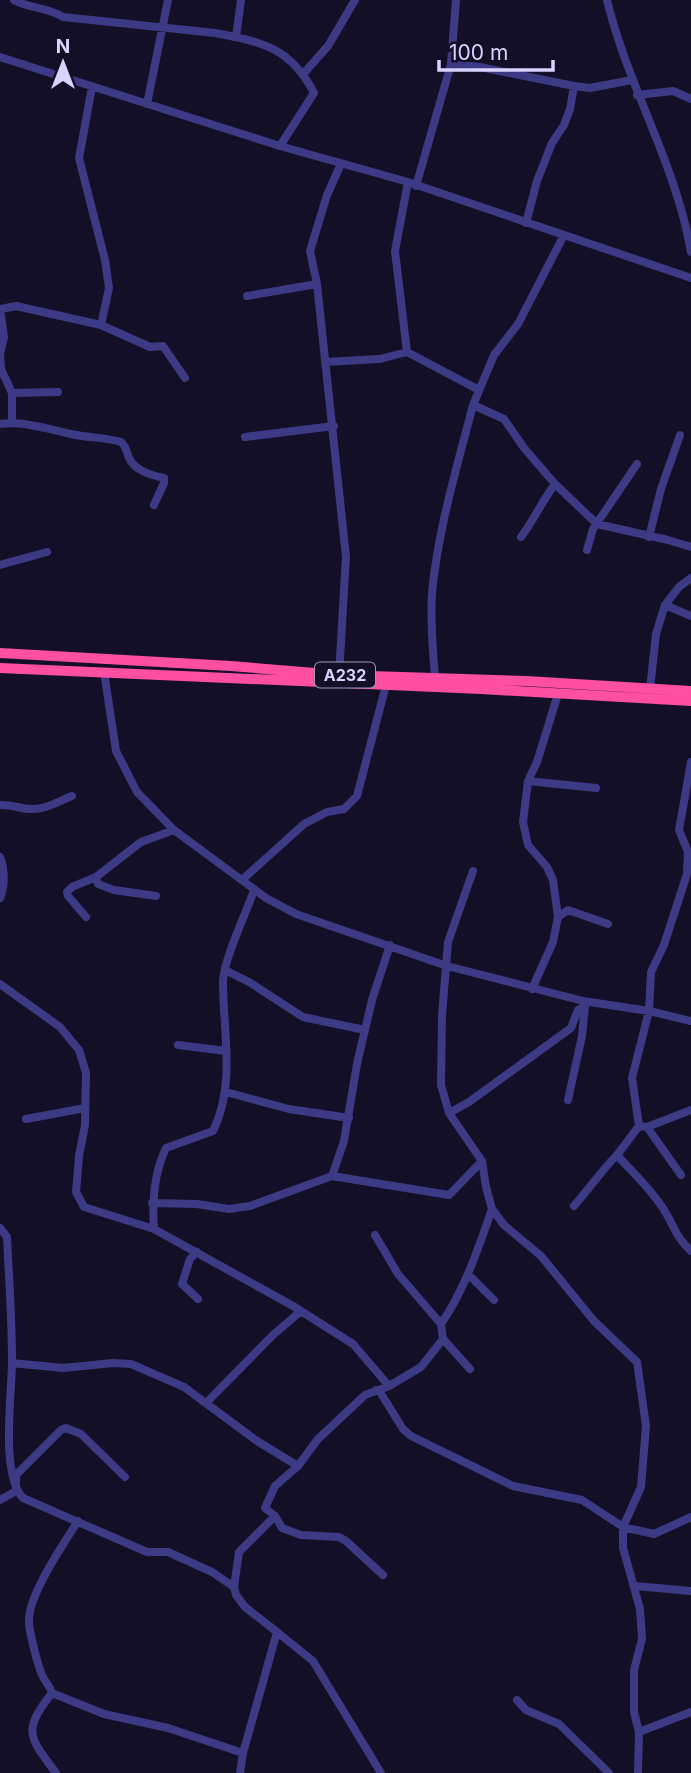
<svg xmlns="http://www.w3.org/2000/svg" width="691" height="1773" font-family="Inter,sans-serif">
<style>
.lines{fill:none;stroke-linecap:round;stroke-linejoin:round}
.minor{stroke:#3d3a85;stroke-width:8}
.highway{stroke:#ff4fa3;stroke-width:10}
.labels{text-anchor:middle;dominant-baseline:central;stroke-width:5;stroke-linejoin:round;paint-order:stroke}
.shield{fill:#130f26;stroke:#9e99be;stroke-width:2}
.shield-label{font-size:16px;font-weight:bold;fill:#d9d4ff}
</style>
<rect width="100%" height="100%" fill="#130f26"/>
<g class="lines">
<!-- minor -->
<path class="minor" d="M14 0C30 9 48 7 63 17L215 33C263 42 291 48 314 93L280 146
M607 0C628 87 676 164 691 252
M236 37 241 0
M0 57 280 146 408 182 691 278
M451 64 480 67 574 86 590 88 632 80
M304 73 328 46 355 0
M92 87 79 158 105 260 109 288 101 325
M637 95 673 91 691 99
M147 104 168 0
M416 186 451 64 456 0
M526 223 537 181 552 143 564 125 570 109 574 86
M247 296 317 284
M0 309 4 337 0 354 1 369 12 393V423
M1 309 16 306 101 325 150 347 163 346 185 378
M407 352 395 251 408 182
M325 362 380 359 407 352 479 390
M12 393 58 392
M473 405 494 355 518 324 564 235
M0 424C25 421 48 429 71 434 88 438 105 437 121 442 127 447 126 451 129 458 135 471 151 475 164 478V483L154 505
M245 437 334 426
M521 537C534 520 542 501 555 484
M649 537 661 489 680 435
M587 550 593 529 637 464
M0 565 47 552
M665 605 679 587 691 578
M104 672 116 751 137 792 174 830 266 898 296 914 447 966 583 1001 649 1011 691 1021
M339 675 346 557 317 284 310 251 327 195 341 164
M435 678C433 650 430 621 432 593 438 529 457 467 473 405L504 419 524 448 555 484 597 524 668 540 691 547
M650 689 656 634 665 605 691 616
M691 762 679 830 688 852 687 874 664 945 651 972 649 1011 632 1078 639 1126 617 1155C633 1173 651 1189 664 1210 675 1227 675 1236 691 1251
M528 781 596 788
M0 805C12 804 22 810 34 809 47 809 61 800 72 796
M0 857C5 869 5 887 0 898
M473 871 448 942 442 1015 441 1085 449 1113 482 1161 486 1187 492 1209 504 1225 541 1256 594 1321 637 1362 646 1426 641 1487 623 1527V1548L640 1609 642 1639 634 1670V1712L639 1732 691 1712
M243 879 304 824 327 812 344 809 357 796 386 685
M156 896 114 890 98 884 96 877 141 842 174 830
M86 917 68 896 67 892 72 887 96 877
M558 917 568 910 608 924
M225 970 249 982 303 1017 365 1030
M0 984 60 1027 79 1050 86 1073 85 1125 79 1156 76 1192 84 1207 154 1229 293 1306 353 1344 389 1386
M532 989 553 942 558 917 553 880 547 867 528 845 523 822 528 781 537 762 558 694
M178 1045 226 1051
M226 1092 289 1109 349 1118
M568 1100 582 1036 585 1006
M449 1113 469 1102 571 1028 578 1010 585 1006 583 1001
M26 1119 85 1108
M639 1126 647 1127 681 1175
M647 1127 691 1110
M332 1176 344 1141 357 1064 372 1000 390 945
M152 1203 197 1204 229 1209 250 1206 332 1176 449 1195 482 1161
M574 1206C589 1189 601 1171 617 1155
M0 1228 7 1237C9 1278 12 1319 12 1361 12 1394 0 1473 23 1498L147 1552H168L212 1572 234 1587
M154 1229C152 1202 154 1173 166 1148L213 1131C236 1085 223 1031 223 982 224 958 246 914 254 890
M375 1235 398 1274 441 1324
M197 1252 190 1259 182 1284 198 1299
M468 1274 494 1300
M443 1339 470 1369
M12 1363 63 1368 113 1363 131 1364 184 1387 257 1441 298 1466
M376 1390 380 1392 403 1429 411 1436 513 1486 582 1500 623 1527 654 1534 691 1517
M206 1403 273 1335 301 1311
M0 1500 16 1491V1475L61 1430 66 1428 81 1434 125 1477
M275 1516 282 1528 301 1535 339 1537 346 1541 383 1575
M78 1521C64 1543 27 1597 29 1622 29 1631 38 1666 42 1675 45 1682 49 1684 52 1693L104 1714 168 1728 243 1753
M635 1586 691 1591
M277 1632 313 1661 381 1773
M52 1693C22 1731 29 1737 56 1773
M517 1700 526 1710 559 1724 609 1773
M240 1773 243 1753 277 1632 245 1607 236 1595 234 1587 239 1552 275 1516 265 1508 275 1486 298 1466 318 1439 365 1395 389 1386 421 1367 443 1339 441 1324C465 1289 478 1249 492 1209
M638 1773 639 1732"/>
<!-- highway -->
<path class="highway" d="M0 653 231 666 339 675 526 681 691 691
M0 668 481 689 691 701"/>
</g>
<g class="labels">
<!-- shield labels -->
<rect class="shield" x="315" y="662.5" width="60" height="25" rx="5"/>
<g class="shield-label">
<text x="345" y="675">A232</text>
</g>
</g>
<!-- north arrow -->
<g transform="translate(63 63)" stroke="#130f26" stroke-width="5" paint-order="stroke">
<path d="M0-5L12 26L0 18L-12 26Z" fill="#d9d4ff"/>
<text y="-10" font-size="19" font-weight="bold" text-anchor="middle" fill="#d9d4ff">N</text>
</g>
<!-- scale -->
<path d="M439 60v10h114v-10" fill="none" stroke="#d9d4ff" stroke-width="3.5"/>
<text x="449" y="60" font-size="21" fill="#d9d4ff" stroke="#130f26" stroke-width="5" paint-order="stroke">100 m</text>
</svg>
